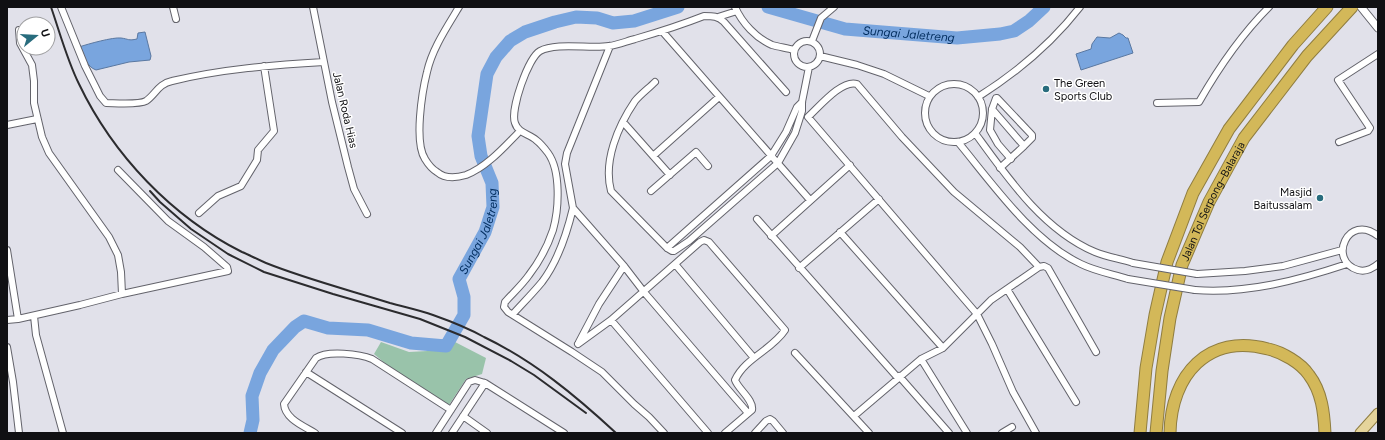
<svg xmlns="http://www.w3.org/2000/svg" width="1385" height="440" font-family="Figtree,sans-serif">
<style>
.green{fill:#99c3aa}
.water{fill:#79a5de;stroke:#5a78a1}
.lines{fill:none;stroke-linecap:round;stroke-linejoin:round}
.river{stroke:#79a5de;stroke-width:13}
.minor-casing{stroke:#63636b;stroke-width:8}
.tertiary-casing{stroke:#63636b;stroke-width:9}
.primary-casing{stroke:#8f7d40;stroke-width:11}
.motorway-casing{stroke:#8f7d40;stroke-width:13}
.minor{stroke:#fff;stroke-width:6}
.tertiary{stroke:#fff;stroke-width:7}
.primary{stroke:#e5d49b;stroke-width:9}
.motorway{stroke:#d3b859;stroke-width:11}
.rail{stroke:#2b2b2e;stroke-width:2}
.minor-bridge-casing{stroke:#63636b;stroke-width:8;stroke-linecap:butt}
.minor-bridge{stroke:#fff;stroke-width:6}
.poi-dot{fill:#286c7d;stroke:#fff;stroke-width:1.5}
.labels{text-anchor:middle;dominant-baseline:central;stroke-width:3;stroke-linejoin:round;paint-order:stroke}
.poi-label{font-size:11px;fill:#101013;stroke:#fff;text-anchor:start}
.street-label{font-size:11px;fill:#101013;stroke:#fff}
.water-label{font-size:12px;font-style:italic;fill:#002c5d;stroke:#fff}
</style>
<rect width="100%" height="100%" fill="#e1e1ea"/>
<!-- green -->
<path class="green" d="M381 342 409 352 446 350 455 342 486 358 482 374 466 379 449 405 387 365 374 354Z"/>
<!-- water -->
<path class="water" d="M145 32 151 56 150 60 129 62 96 70C87 67 83 55 79 47 88 44 113 37 121 38 129 39 128 41 137 39L138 33Z
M1119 33 1123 35 1126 38H1128L1133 53 1081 70 1076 54 1091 49 1092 44 1097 37 1110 38Z"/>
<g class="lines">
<!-- river -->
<g class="river">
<path id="s1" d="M768 7 845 29 957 38 1000 34 1014 31 1029 21 1044 7"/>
<path id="s2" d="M250 433 253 420 252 396 260 373 273 350 295 327 304 321 328 328 368 330 411 343 446 346 464 315V297L459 279 485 232 493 207 492 183 481 156 478 136 487 74 496 57 510 41 525 32 555 22 576 17 597 18 613 23 634 21 678 7"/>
</g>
<defs>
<path id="minor" d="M61 7 85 66 100 96 106 103C114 103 139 105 146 101 156 94 158 84 172 81 222 69 273 65 324 62
M173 7 176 19
M313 7 332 102 348 167 354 189 367 214
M459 7C447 27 432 49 427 72 422 92 414 142 425 159 428 164 432 169 437 172 445 179 456 178 466 175 487 167 505 146 520 131
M735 7C742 23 756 38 772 45 779 47 787 48 794 50
M718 17 737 11
M19 30 20 43 32 65 34 81V103L42 137 49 153 109 237 118 255 121 272 122 294
M662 31 810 200
M794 54a13 13 0 1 1 26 0a13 13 0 1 1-26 0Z
M812 41 821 18 834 7
M610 46 567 153 565 164 573 208 624 266 644 292 748 413
M820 56 857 65 884 74 929 96
M655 82C649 88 641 94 635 101 618 126 603 161 611 191L667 248 672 251H674L689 241 778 163 795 133 802 111V102L809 67
M925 113a29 29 0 1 1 58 0a29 29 0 1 1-58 0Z
M978 97C1016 73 1052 43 1080 7
M1157 103 1199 102C1219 67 1241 35 1269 7
M992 109 1024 146 1000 168
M623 122 670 175
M7 125 37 119
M975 133C1007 177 1043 230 1095 252 1107 257 1121 259 1133 263
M958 142C992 183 1032 241 1081 264 1095 271 1112 274 1128 279
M1339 142 1368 131 1370 128 1338 80 1378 54
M653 156 719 97
M1011 159 998 144 990 130 992 109 996 98H997L1032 135V138L1024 146
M651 191 696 152 708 166
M199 213 218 196 241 186 257 160 258 150 274 131 264 66
M757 219 898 378
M840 232 943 348
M771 236 850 165
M1378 236C1348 212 1327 261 1358 270 1365 272 1372 269 1378 264
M667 248 771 156 786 132 797 107 802 102
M7 250 18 319
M675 264 754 358
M799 268 879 199
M1197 274 1245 271 1283 266 1342 250
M1007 289 1076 402
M1195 290C1247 294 1299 280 1347 264
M513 314C522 304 533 293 542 282 558 261 567 233 573 208
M34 316 36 335 63 433
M7 320 18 319 80 305 122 294 228 271 227 267 204 247 168 221 118 170
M611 320 708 433
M579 342 599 304 624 266
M578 344 611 320 700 242 704 240 709 242 785 330C772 350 745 358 735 380 738 389 754 400 752 410L725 433
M7 347 13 382 19 433
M795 353 869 433
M921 359 967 433
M306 372 402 433
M899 376 949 433
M463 416 487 433
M854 416 921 359 943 348 991 300 1039 267
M315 433C304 426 285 419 284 404L316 358C327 350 360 354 372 359L451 410
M436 433 469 382 475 380 485 383 564 433
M452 433 485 383
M664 433 649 417 634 404 602 372 572 352 508 312 504 307 505 302C513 293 522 285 529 275 539 262 548 245 553 230 559 209 561 171 548 153 545 149 540 143 536 140 529 134 518 133 515 123 510 110 528 58 540 51 556 42 591 49 609 46 618 45 627 41 635 39 659 32 681 25 704 16 713 16 718 16 724 22L786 92
M755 433 766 421 770 419 773 421 783 433
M1002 433 1012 427
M1036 433 1013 392 992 344 977 314 808 117C819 107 842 79 857 84L902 137 954 192 1020 247 1039 267 1044 266 1048 268 1096 352"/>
<path id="tertiary" d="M1361 7 1378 28"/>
<path id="primary" d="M1360 433 1378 413"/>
<g id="motorway">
<path d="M1140 433 1146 368 1155 315 1167 262 1193 193 1229 129 1293 45 1327 7"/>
<path id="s3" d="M1156 433 1162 371 1170 318 1182 265 1209 202 1244 138 1307 56 1352 7"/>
<path d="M1170 433C1171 375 1208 333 1268 349 1282 352 1301 363 1309 375 1322 392 1324 413 1325 433"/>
</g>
</defs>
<!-- minor casing -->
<use href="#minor" class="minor-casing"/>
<!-- tertiary casing -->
<use href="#tertiary" class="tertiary-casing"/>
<!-- primary casing -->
<use href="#primary" class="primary-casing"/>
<!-- motorway casing -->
<use href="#motorway" class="motorway-casing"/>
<!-- minor -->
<use href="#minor" class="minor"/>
<!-- tertiary -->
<use href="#tertiary" class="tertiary"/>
<!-- primary -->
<use href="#primary" class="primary"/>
<!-- motorway -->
<use href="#motorway" class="motorway"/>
<!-- rail -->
<path class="rail" d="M51 7C60 33 67 60 79 84 113 155 172 217 242 252 250 255 258 260 266 263 306 279 349 290 390 303 404 307 419 310 433 315 450 321 468 328 484 337 534 361 576 396 616 433
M150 191 160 202 191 229 228 254 264 272 333 294 420 319 465 337 511 361 534 375 586 413"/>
<defs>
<path id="minor-bridge" d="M1133 263 1197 274
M1128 279 1195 290"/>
</defs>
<!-- minor-bridge casing -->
<use href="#minor-bridge" class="minor-bridge-casing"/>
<!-- minor-bridge -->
<use href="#minor-bridge" class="minor-bridge"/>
</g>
<!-- markers -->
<g class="poi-dot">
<circle cx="1046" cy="89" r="4"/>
<circle cx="1320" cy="198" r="4"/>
</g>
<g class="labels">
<!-- poi labels -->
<g class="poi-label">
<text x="1054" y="83">The Green<tspan x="1054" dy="13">Sports Club</tspan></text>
<text x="1312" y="192" text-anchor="end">Masjid<tspan x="1312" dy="13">Baitussalam</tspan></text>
</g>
<!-- street labels -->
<g class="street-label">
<text transform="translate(345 110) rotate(77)">Jalan Roda Hias</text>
<text stroke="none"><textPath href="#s3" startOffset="241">Jalan Tol Serpong–Balaraja</textPath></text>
</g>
<!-- water labels -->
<g class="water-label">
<text stroke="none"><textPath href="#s1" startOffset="144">Sungai Jaletreng</textPath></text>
<text stroke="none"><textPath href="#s2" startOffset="401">Sungai Jaletreng</textPath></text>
</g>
</g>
<!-- border -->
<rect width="1385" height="440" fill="none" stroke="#101013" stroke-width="16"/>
<!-- north arrow -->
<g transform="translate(36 36) rotate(72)"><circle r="19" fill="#ffffff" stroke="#9f9fa1"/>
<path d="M0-3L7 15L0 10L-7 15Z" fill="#286c7d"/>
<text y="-6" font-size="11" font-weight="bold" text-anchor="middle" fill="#101013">U</text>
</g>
</svg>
